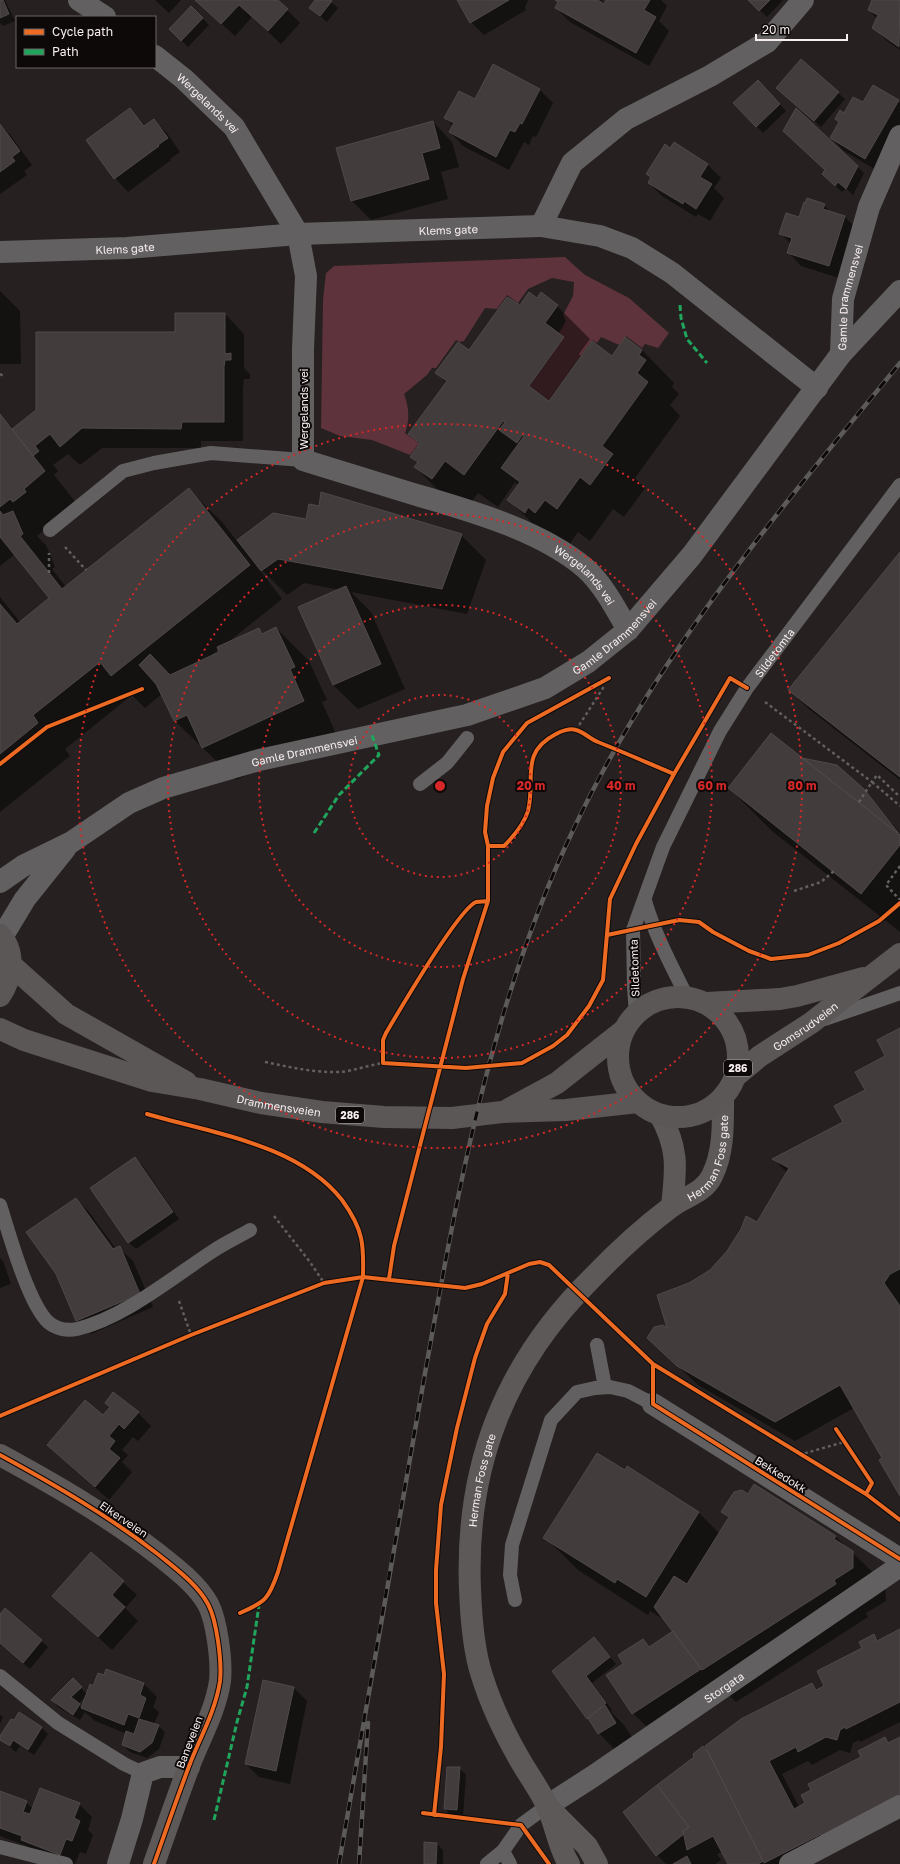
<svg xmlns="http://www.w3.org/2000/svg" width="900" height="1864" font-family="'Golos Text',sans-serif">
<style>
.green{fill:#5e333b}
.shadow{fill:#0007;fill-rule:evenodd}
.building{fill:#423c3d;stroke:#4f494a}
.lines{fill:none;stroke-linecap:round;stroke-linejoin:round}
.path{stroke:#625f5f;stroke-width:2.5;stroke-dasharray:3 3;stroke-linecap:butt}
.service{stroke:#636061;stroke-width:14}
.minor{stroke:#636061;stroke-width:22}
.secondary{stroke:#5d5959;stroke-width:22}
.primary{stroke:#5c5757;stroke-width:22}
.rail-casing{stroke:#5d5a5a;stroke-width:4.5}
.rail{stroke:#0e0909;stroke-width:3;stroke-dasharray:9;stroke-linecap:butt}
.quiet{stroke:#20a55d;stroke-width:3;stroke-dasharray:6 3;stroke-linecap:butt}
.cycleway-casing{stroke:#0e0909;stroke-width:6}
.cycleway{stroke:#ed6a23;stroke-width:4}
.ring{fill:none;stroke:#d62828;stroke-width:2;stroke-dasharray:2 4}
.labels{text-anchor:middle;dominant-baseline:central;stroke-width:4;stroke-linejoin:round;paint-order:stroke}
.shield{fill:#0e0909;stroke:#b1a9aa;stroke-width:1}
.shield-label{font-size:10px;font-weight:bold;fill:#f7eeef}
.street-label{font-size:11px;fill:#f7eeef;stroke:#0e0909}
.centre{fill:#d62828;stroke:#0e0909;stroke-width:2}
.ring-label{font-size:12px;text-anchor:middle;font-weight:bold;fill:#d62828;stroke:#0e0909;stroke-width:4;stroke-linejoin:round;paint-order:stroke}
</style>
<rect width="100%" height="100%" fill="#262020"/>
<!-- green -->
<path class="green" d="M565 257 585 275 629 298 669 333 658 348 645 344 642 348 626 336 619 345 601 337 597 343 592 340 549 400 530 386 564 337 559 333 566 321 563 315 573 296 574 282 552 278 528 289 518 303 507 295 497 309 485 308 464 341 460 342 456 340 436 368H432L427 375 404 394C409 407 410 420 405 433L419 443 410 455 372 440 340 436 321 428 323 300 326 273 334 266Z"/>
<!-- shadow -->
<path class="shadow" d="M0 0H5L15 21 3 26 0 23Z
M155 0H181L169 13Z
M196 0H277L300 23 281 44 252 17 235 36Z
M316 0H329L338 8 327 22 310 7Z
M458 0H528L525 8 526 10 484 35 471 22Z
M555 0H601L605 4 607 0H661L667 6 659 21 669 31 649 66 570 22 556 8 559 4Z
M750 0H783L767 17Z
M873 0H900V50L887 41 874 28 877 19 869 10Z
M191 7 209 25 188 47 170 29Z
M801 61 845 99 821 127 777 88Z
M494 66 540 90 553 103 536 137 533 136 529 145 524 142 509 170 463 146 450 132 453 126 446 118 475 101Z
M764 88 786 111 763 133 735 103Z
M898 101 900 103V134L878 171 844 151 831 138 844 114 864 104Z
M130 109 146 126 154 120 167 133 180 152 170 159 171 160 128 192 115 178Z
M796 110 864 173 853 195 846 188 842 192 829 180Z
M433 122 452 142 459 167 441 172 448 199 371 220 352 201Z
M0 124 10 135 32 165 24 171 27 175 0 194Z
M708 165 721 178 714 188 724 198 710 221 698 214 696 217 662 196 649 183 652 178 647 174Z
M824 205 831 213 845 217 858 230 842 279 801 266 788 252 791 244 780 233 799 219Z
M0 291 20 311 21 364H0Z
M537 299 557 306 590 339 579 354 582 357H612L642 350 674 383 672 387 679 394 670 405 680 416 635 478 645 488 624 517 613 509 590 541 578 532 569 545 542 533 509 500 519 486 515 482 498 507 478 493 465 511 448 500 415 467 418 463 412 456 420 444 410 434 447 383 436 373 469 352 520 307Z
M225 314 244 334V368L250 374V379H244L243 388V441H201V448H102L80 465 68 454 53 465 58 471 54 475 77 504 37 536 46 545 55 567 52 569 66 587 189 490 222 522 237 541 273 514 307 520 461 535 486 560 467 614 351 592 371 612 405 689 358 709 333 685 340 590 304 583 287 595 261 569 260 570 282 599 227 643 259 629 264 634 276 628 309 661 327 700 322 702 336 734 236 780 175 721 162 694 145 708 132 695 65 749 70 756 0 812V597L20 622 50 598 15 554 0 566V415L14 429 176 333ZM219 649 221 653 208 658Z
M900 553V780L809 709 789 690Z
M806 762 863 789 900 833V932L772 831 729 788Z
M900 1029V1494L883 1459 854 1408 795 1441 698 1385 668 1357 669 1330 689 1284 710 1271 757 1224 787 1173 774 1159 844 1122 886 1057Z
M135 1159 142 1165 179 1219 136 1249 129 1243 92 1189Z
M76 1199 89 1212 116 1249 119 1248 133 1261 153 1307 91 1334 77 1321 57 1274Z
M0 1258 3 1261 11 1284 0 1288Z
M138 1413 151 1426 138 1441 133 1437 122 1450 128 1455 122 1462 132 1472 109 1500 62 1458 103 1417Z
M628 1468 699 1513 719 1533 729 1518 723 1512 835 1536 885 1584 886 1601 866 1613 868 1617 736 1702 715 1681 646 1726 633 1713 624 1664 643 1640 650 1647 674 1631 666 1621 650 1611 648 1615 578 1570 545 1537 625 1472Z
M91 1553 137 1595 125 1608 138 1621 112 1650 53 1596Z
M5 1609 48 1647 30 1669 0 1643V1615Z
M900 1630V1722L860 1742 859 1740 853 1743 850 1753 840 1750 812 1765 808 1761 782 1774 799 1807 806 1804 885 1739 890 1744 900 1738V1814L801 1864H729L722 1852 717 1854 721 1860 715 1864H666L657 1855 696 1757 703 1747 709 1752 812 1684 818 1690 825 1687 863 1648 873 1636 879 1641Z
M594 1639 616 1664 592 1683 612 1710 611 1712 624 1725 635 1742 618 1753 599 1733 553 1671Z
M73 1680 87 1694 93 1687 144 1684 157 1697 153 1707 159 1712 154 1724 158 1726 165 1732 159 1749 147 1758 130 1752 123 1745 127 1734 95 1721 85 1712 80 1720 58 1707 52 1700ZM87 1695 82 1708 78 1704Z
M263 1681 294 1688 307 1701 290 1784 259 1777 246 1764Z
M0 1715 3 1717 0 1724Z
M41 1727 48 1734 34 1755 20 1746 16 1752 0 1739Z
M459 1768 466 1775 463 1816 451 1815 445 1809Z
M0 1792 26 1802 33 1809 79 1804 92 1817 88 1830 93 1835 86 1854 80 1852 75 1864H63L35 1853 27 1846 0 1836Z
M437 1844 443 1850V1864H425Z"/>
<!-- building -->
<path class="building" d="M0 0H3L9 14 0 18Z
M195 0H278L288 9 268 31 239 5 221 24Z
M315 0H331L332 1 320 16 309 8Z
M457 0H509L470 23Z
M555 0H598L604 4 606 0H650L644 10 656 17 636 53 555 8 558 2Z
M748 0H770L759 11Z
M872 0H900L899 47 872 28 878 15 868 10Z
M191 6 203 18 181 41 169 29Z
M801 59 839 92 814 121 776 88Z
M493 64 540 89 522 124 520 123 515 132 510 130 496 157 449 132 454 123 444 118 459 91 475 99Z
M758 80 780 104 756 127 733 103Z
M873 85 899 100 865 159 830 138 839 122 835 119 840 110 844 113 853 97 863 102Z
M130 108 144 126 154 119 168 138 158 145 159 146 114 179 86 140Z
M796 108 858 166 846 189 838 182 835 186 822 174 825 170 783 131Z
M433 121 440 148 422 153 429 179 351 201 336 148Z
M0 124 20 151 12 157 15 161 0 172Z
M674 142 708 164 700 177 712 184 696 209 684 201 683 204 648 183 651 177 646 174 665 144 670 148Z
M807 198 825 204 823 209 845 216 829 266 787 253 792 238 779 234 786 213 799 217 804 202 805 203Z
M529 292 537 298 541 292 558 305 545 323 564 337 529 386 549 401 592 341 612 356 625 337 642 350 639 355 646 360 637 373 648 382 602 446 613 454 590 485 580 477 557 509 545 500 535 513 528 507 525 513 507 500 520 482 501 468 524 436 522 435 517 443 499 430 505 422 503 421 464 475 445 461 432 479 414 467 418 462 410 457 420 443 408 434 447 381 435 373 458 342 469 350 507 297 520 305Z
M175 313H225V354L231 353V360H225L224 367V422H182L181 429 82 428 60 447 50 434 35 446 39 451 33 456 12 429 36 410V332H175Z
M0 414 45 471 24 489 26 492 13 502 10 499 0 507Z
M189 488 250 565 111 676 100 662 33 715 38 723 0 754V604L17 624 49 598 0 537V511L3 515 13 511 23 534 20 536 62 589Z
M321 492 462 534 442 589 278 559 261 571 237 540 273 513 306 519 309 504 319 506Z
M900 552V777L788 690Z
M346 586 381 664 333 685 298 607Z
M276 627 295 667 290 669 304 701 202 748 187 715 174 721 156 684 139 665 150 654 170 675 219 652 217 647 259 628 262 634Z
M771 733 900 835V845L861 894 728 788Z
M802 758 837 765 864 789 900 835Z
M900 1028V1269L890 1274 884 1283 900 1306V1496L879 1460 882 1458 840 1385 775 1422 677 1366 647 1338 654 1327 663 1325 667 1328 657 1295 689 1283 710 1270 727 1251 741 1229 746 1216 757 1222 789 1168 772 1159 843 1122 834 1106 865 1090 855 1072 885 1056 877 1040Z
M135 1157 173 1212 128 1243 90 1188Z
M76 1198 113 1249 120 1246 140 1294 76 1321 56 1274 26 1232Z
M113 1392 139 1412 124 1429 119 1424 109 1436 115 1441 109 1449 120 1458 95 1487 47 1445 85 1400 103 1415 110 1407 105 1403Z
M597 1453 625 1470 627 1466 699 1512 646 1597 617 1579 615 1583 543 1538Z
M754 1484 836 1536 834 1539 853 1551V1568L834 1580 836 1584 702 1670 654 1607 674 1576 687 1584 729 1517 721 1512 734 1492 742 1490 748 1494Z
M91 1552 124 1581 112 1595 125 1607 98 1637 52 1596Z
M5 1608 42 1640 23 1663 0 1643V1614Z
M900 1629V1702L846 1729 845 1727 840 1730 837 1740 826 1737 798 1752 796 1747 769 1761 794 1809 805 1803 801 1795 811 1790 808 1784 861 1757 858 1751 885 1737 888 1743 900 1737V1794L822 1836 821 1834 764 1863 705 1746 741 1719 812 1683 816 1690 824 1686 817 1671 862 1648 859 1642 874 1634 877 1641Z
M673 1631 701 1669 632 1714 606 1675 623 1664 618 1655 643 1639 649 1647Z
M594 1637 610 1657 586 1676 606 1703 587 1719 552 1671Z
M106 1669 144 1683 140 1695 146 1698 139 1718 128 1714 124 1725 81 1708 90 1684 93 1686 98 1673 104 1675Z
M73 1678 82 1687 71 1697 80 1704 73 1715 51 1700Z
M263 1680 294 1687 276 1771 245 1764Z
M605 1705 616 1723 598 1734 588 1718Z
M19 1712 42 1727 28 1750 13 1740 10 1746 0 1740V1736L11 1719 14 1720Z
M139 1719 159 1725 152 1743 140 1752 122 1745 126 1731 134 1734Z
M703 1746 709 1754 763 1861 758 1864H728L713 1836 687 1850 683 1831 689 1827 657 1785 694 1757 693 1754Z
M447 1767H460L457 1810 444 1809Z
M657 1785 689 1827 683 1831 684 1834 656 1856 623 1812Z
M40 1788 80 1803 74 1818 80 1821 72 1841 66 1839 60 1855 21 1840 22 1836 0 1828V1791L27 1801 23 1812 30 1814Z
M424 1842 437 1843 436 1864H424Z
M687 1856 691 1864H673Z"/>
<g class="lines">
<!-- path -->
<path class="path" d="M0 374 5 377
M65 547 86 570
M49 573V553
M765 702 872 782 877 775 900 797
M576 730 605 685
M859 802 872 782 900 806
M900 866 886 885 900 900
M794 891 821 882 834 871
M265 1062C290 1067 314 1073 340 1072 353 1071 369 1065 383 1063
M274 1216 310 1262 324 1283
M179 1301 191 1335
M799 1455 844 1442"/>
<!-- service -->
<g class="service">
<path d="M50 530 123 471 154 463 211 453 303 460"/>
<path d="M420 784 447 763 467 738"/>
<path d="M645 901C655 935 671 965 687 997"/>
<path id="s1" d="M636 1014 634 987 633 930 663 847 720 731 747 688 900 485"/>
<path d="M825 1019 900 993"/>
<path d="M0 1205C9 1233 28 1303 48 1322 56 1329 67 1331 77 1329 124 1318 173 1277 213 1251 225 1243 238 1237 250 1230"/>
<path d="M597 1345 605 1387"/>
<path d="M515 1600 510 1575 512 1545 551 1420 577 1392 595 1388 610 1387 628 1391 653 1404"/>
<path d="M0 1676 58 1723 124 1764 143 1773"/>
<path d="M0 1847 66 1864"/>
<path d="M503 1851 510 1864"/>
<path d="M487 1864 503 1851 521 1825 547 1806"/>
</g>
<!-- minor -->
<g class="minor">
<path d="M79 0 105 17"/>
<path id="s2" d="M155 56 184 79 234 127 298 234 306 276 303 349V460C338 471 374 482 410 493 467 510 539 529 585 568 603 584 616 609 628 630"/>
<path d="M541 226 600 236 632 248 672 273 817 388"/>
<path id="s3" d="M0 252 127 248 298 234 541 226 572 163 626 119 710 76 767 42 803 0"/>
<path d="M841 354 900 291"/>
<path id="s4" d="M0 882 23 866 70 843 129 803 163 788 259 760 467 715 545 688 588 662 628 630 692 555 841 354 843 299 869 207 900 136"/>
<path d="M2 937 25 899 65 849"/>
<path d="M653 1404 900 1559"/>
<path id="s5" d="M547 1806 592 1777 900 1566"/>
<path d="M118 1864 132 1819 143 1773 160 1767H189"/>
<path d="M790 1864 900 1806"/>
</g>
<!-- secondary -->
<g class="secondary">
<path d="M660 1115C679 1149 676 1169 672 1206"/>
<path d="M0 1455C55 1485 109 1516 159 1555 176 1569 197 1584 208 1604 217 1621 222 1662 220 1681 216 1709 201 1736 191 1761 178 1795 166 1830 154 1864"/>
<path d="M551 1810 587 1846 597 1864"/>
<path id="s6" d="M569 1864C558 1847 556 1825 547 1806 540 1790 529 1776 520 1760 505 1734 491 1705 482 1676 473 1649 471 1617 470 1589 465 1466 505 1364 592 1278 616 1253 643 1228 671 1207 685 1196 703 1194 712 1176 724 1152 723 1124 723 1098"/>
</g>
<!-- primary -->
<g class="primary">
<path d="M0 935C16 952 12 978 0 996"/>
<path d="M10 964 66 1014 186 1082"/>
<circle cx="678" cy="1057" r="60"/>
<path d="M707 1003 780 999 797 996 863 978"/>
<path id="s7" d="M0 1029 24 1040 152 1081 200 1089 261 1103 322 1112 384 1117 452 1118 502 1112 566 1110 638 1102"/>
<path id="s8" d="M737 1075 760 1056 811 1023 900 954"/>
<path d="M509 1109 557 1083 623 1031"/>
</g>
<defs>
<path id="rail" d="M339 1864C367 1702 395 1540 424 1379 458 1189 491 1001 575 826 656 655 781 508 900 363
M359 1864 368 1723"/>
</defs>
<!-- rail casing -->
<use href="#rail" class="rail-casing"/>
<!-- rail -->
<use href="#rail" class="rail"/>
<!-- quiet -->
<path class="quiet" d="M680 305 681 318 687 339 707 363
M314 833 339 795 379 755 372 735
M214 1820 237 1722 247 1687 259 1605"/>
<defs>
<path id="cycleway" d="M0 764 47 727 142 689
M488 846H504C513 837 524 824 528 811 536 779 519 753 556 734 561 731 570 728 576 730 584 732 590 739 598 742 623 752 648 763 674 774
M488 901C485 902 480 901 476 902 458 910 399 1011 386 1033L383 1040V1063L466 1068 522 1063 553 1046 567 1035 589 1006 603 980 610 899 636 844 674 774 730 678 747 688
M607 935 679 920 699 922 713 932 749 951 771 959 808 955 839 943 879 921 900 903
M147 1114C211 1133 298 1144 342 1200 350 1211 358 1224 361 1238 364 1251 363 1264 363 1277L278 1572C269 1598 266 1602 240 1613
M389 1279 394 1246 463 979 488 901V846L485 832 487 806 493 778 503 752 527 723 609 678
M653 1364V1404L900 1559
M0 1416 191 1335 324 1283 363 1277 465 1288 482 1284 529 1264 540 1262 549 1265 653 1364 866 1494 900 1520
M836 1429 872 1483 866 1494
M0 1455C55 1485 109 1516 159 1555 176 1569 197 1584 208 1604 217 1621 222 1662 220 1681 216 1709 201 1736 191 1761 178 1795 166 1830 154 1864
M423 1813 521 1825 549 1864
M434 1815 441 1747 444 1674 436 1603V1570L441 1505 457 1428 475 1358 487 1324 505 1294 508 1273"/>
</defs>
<!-- cycleway casing -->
<use href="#cycleway" class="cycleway-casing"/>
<!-- cycleway -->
<use href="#cycleway" class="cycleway"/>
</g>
<!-- distance rings -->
<g class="ring">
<circle cx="440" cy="786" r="91"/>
<circle cx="440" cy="786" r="181"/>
<circle cx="440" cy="786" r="272"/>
<circle cx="440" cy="786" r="362"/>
</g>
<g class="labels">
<!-- shield labels -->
<g class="shield">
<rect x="724" y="1060" width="28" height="16" rx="3"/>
<rect x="336" y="1107" width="28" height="16" rx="3"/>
</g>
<g class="shield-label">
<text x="738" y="1068">286</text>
<text x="350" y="1115">286</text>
</g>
<!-- street labels -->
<g class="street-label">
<text stroke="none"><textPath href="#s2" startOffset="71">Wergelands vei</textPath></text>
<text stroke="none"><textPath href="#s3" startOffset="449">Klems gate</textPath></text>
<text stroke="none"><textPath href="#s3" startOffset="125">Klems gate</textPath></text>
<text stroke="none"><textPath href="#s4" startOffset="1092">Gamle Drammensvei</textPath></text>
<text transform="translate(303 409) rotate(-90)">Wergelands vei</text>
<text stroke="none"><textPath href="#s2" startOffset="766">Wergelands vei</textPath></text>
<text stroke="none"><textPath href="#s4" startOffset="671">Gamle Drammensvei</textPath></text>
<text stroke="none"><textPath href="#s1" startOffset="397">Sildetomta</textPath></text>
<text stroke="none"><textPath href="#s4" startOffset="335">Gamle Drammensvei</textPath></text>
<text transform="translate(634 968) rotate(-92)">Sildetomta</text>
<text stroke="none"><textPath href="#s8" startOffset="84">Gomsrudveien</textPath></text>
<text stroke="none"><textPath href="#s7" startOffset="290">Drammensveien</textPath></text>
<text stroke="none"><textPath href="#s6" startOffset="814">Herman Foss gate</textPath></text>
<text transform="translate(781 1474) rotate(32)">Bekkedokk</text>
<text stroke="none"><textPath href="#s6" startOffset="406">Herman Foss gate</textPath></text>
<text transform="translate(124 1519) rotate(34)">Eikerveien</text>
<text stroke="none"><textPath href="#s5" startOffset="213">Storgata</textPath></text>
<text transform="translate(189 1742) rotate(-69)">Baneveien</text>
</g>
</g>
<circle cx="440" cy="786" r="6" class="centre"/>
<g class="ring-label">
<text x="531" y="790">20 m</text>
<text x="621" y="790">40 m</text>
<text x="712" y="790">60 m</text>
<text x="802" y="790">80 m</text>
</g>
<!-- legend -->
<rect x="16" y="16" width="140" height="52" fill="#0e0909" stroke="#6b6565"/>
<rect x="24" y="29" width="20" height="6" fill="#ed6a23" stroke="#6b6565"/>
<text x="52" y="36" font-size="12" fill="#f7eeef">Cycle path</text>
<rect x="24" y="49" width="20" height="6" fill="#20a55d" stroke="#6b6565"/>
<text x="52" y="56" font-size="12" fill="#f7eeef">Path</text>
<!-- scale -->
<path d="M756 34v6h91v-6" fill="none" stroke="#f7eeef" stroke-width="2"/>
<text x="762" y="34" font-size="12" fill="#f7eeef" stroke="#0e0909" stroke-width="3" paint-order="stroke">20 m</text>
</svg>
